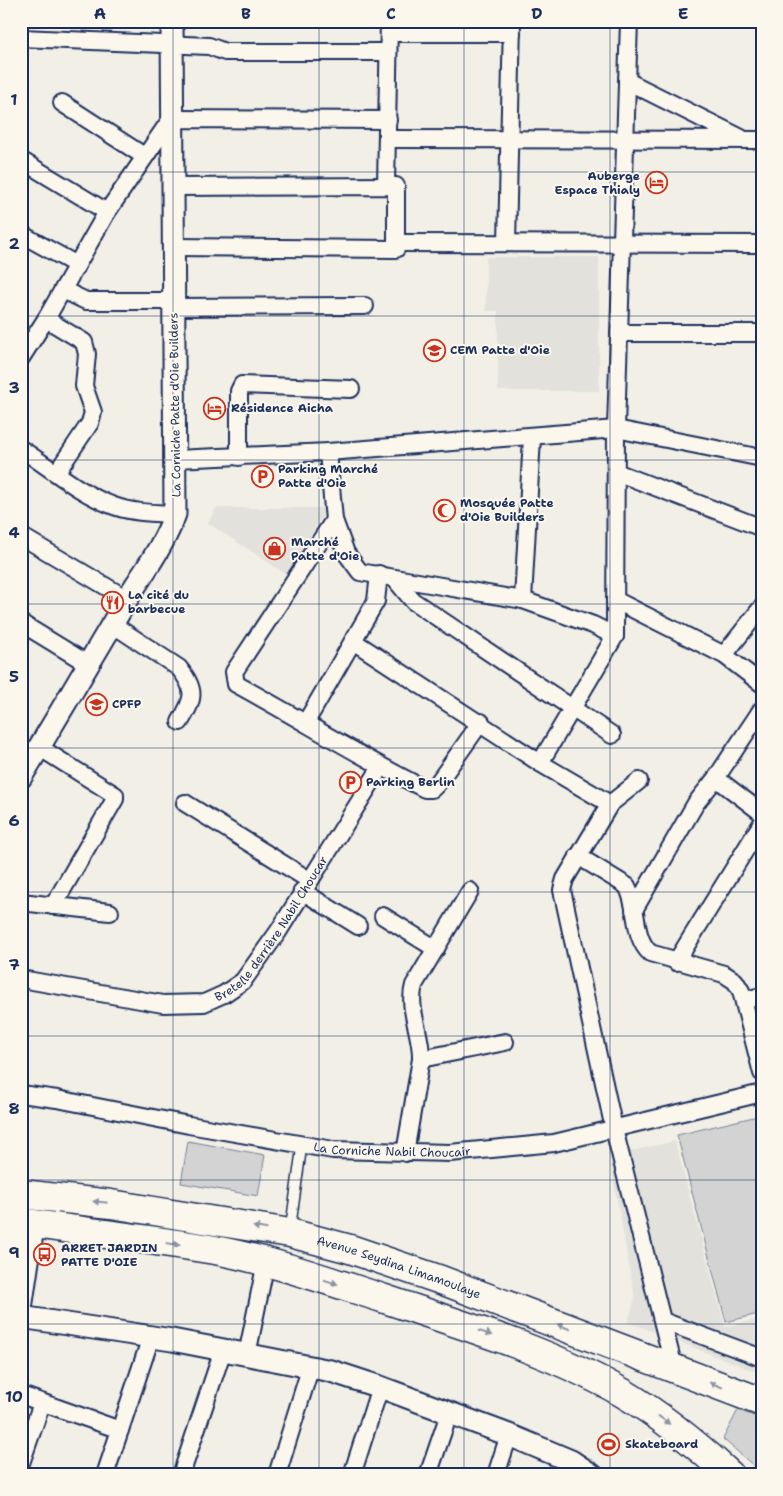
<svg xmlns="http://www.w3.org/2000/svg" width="783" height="1496" font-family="'Shantell Sans',sans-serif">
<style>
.built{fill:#e2e1dc}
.green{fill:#d2d3d2;stroke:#768198}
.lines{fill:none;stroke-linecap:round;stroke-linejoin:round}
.service-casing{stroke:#1b2f5e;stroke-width:12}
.minor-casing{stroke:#1b2f5e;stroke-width:20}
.tertiary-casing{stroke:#1b2f5e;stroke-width:25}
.trunk-casing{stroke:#1b2f5e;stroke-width:31}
.service{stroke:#fbf7ec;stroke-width:9}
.minor{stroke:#fbf7ec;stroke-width:16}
.tertiary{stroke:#fbf7ec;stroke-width:21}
.trunk{stroke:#fbf7ec;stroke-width:28}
.oneway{fill:#8b93a5}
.grid{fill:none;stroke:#1b2f5e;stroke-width:1;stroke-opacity:0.55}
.labels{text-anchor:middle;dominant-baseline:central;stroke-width:4;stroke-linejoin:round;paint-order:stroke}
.poi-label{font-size:12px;font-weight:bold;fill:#1b2f5e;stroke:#fbf7ec;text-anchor:start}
.street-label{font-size:12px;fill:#1b2f5e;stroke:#fbf7ec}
.neatline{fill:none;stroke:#1b2f5e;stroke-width:2}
.grid-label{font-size:16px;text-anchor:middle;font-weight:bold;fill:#1b2f5e}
</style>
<rect width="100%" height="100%" fill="#f2efe6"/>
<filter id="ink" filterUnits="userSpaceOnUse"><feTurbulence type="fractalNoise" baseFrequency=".02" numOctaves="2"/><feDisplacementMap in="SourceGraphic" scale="10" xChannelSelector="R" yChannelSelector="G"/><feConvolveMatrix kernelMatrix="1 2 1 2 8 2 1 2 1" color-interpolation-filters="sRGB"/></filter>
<g filter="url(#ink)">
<!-- built -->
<path class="built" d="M486 257H599V391H498V311H486Z
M216 508H327L287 575 208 523Z
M675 1141 725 1327 762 1318V1374L628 1322 635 1298 609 1156Z"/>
<!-- green -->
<path class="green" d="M762 1115V1313L726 1322 677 1135Z
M188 1141 265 1155 258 1196 181 1183Z
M738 1410 762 1419V1473L723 1439Z"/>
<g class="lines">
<defs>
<path id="service" d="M290 1231 302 1145"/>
<g id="minor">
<path d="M389 33H512"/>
<path d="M21 38 209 46 225 52H388"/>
<path d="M627 81 741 138"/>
<path d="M62 103 144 156"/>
<path d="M387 139 762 140"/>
<path d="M21 160 107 212"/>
<path d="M386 186 389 21"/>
<path d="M172 187 396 186V249L173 247"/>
<path d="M21 234 77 265"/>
<path d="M396 243 762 244"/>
<path d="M507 243 512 21"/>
<path d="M63 290 86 301H173"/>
<path d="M173 307 365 306"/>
<path d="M46 319 84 342 87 354 84 386 93 412 90 423 57 472"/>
<path d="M619 333H762"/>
<path d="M21 358 46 319 107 212 171 119 388 120"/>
<path d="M21 449C51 468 80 494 114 506 133 513 155 513 175 514"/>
<path d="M328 452 334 520 346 553 360 572 523 600 593 625 615 636"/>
<path d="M239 457V391L242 385 351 389"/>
<path d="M175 459 328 452 616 429 762 458"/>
<path d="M616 472 762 528"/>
<path d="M334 520 234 672 236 684C299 718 360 757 425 789H432L437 784 481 722"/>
<path d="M21 536 127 599"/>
<path d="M394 578 413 601 612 735"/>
<path d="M523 600 532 437"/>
<path d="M615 600 724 655 762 684"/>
<path d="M21 623 88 664"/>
<path d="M112 624 179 668C197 690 194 699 180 722"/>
<path d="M353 641 540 763 610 804"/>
<path d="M724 655 762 607"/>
<path d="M762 709 716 778 762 813"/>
<path d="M306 722 376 601 379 574"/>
<path d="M39 747 115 795V799L53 906"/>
<path d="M540 763 615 636 616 429 629 21"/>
<path d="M639 781 610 804 565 879 562 890 614 1129 674 1368"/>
<path d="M185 803 309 880"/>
<path d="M578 856 627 886C639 907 632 936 650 953L724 974 735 981 741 991 762 1073"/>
<path d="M302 891 358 926"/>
<path d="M21 902 110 912"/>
<path d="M634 910 696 803 716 778"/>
<path d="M383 916 436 949"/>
<path d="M676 962 762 823"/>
<path id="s1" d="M21 979 163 1004 204 1003 224 994 243 981 278 932 381 767"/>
<path d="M744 1000 762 996"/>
<path d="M421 1059 505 1042"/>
<path id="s2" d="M21 1094 57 1099 189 1125 333 1150 450 1153 554 1143 762 1093"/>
<path d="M405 1153 421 1059C422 1034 407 1009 414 985L470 891"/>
<path d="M663 1321 762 1358"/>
<path d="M21 1326 36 1224"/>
<path d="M247 1355 266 1262"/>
<path d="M21 1395 120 1430"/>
<path d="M21 1463 42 1403"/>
<path d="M105 1475 151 1337"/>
<path d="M181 1475 223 1350"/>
<path d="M277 1475 311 1366"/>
<path d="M352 1475 380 1387"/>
<path d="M428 1475 449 1414"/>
<path d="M496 1475 509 1435"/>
</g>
<path id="tertiary" d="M21 777C56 720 89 663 123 606 141 575 163 548 175 514L172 21
M21 1317 172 1340 331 1371 380 1387 509 1435 571 1461 592 1475"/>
<g id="trunk">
<path id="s3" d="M21 1194 111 1204 215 1221 290 1233 350 1249 441 1280 762 1402"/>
<path d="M21 1222C86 1232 151 1239 215 1250 273 1261 329 1281 385 1299 465 1326 550 1351 623 1393 662 1416 697 1445 730 1475"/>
</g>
</defs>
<!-- service casing -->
<use href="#service" class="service-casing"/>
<!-- minor casing -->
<use href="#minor" class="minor-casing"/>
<!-- tertiary casing -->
<use href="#tertiary" class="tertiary-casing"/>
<!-- trunk casing -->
<use href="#trunk" class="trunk-casing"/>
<!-- service -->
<use href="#service" class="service"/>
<!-- minor -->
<use href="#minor" class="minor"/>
<!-- tertiary -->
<use href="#tertiary" class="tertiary"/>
<!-- trunk -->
<use href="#trunk" class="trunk"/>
</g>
<!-- one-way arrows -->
<defs><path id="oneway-solid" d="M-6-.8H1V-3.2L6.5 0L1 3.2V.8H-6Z" transform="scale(1.25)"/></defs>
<g class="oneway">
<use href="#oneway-solid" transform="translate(100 1202) rotate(-174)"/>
<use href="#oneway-solid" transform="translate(260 1228) rotate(-170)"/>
<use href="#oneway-solid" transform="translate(173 1244) rotate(8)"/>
<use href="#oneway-solid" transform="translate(331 1282) rotate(18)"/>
<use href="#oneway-solid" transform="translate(564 1327) rotate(-159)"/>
<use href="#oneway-solid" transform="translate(485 1333) rotate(19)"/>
<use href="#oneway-solid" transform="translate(716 1385) rotate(-159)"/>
<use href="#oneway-solid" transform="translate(664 1420) rotate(36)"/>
</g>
</g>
<!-- grid -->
<path class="grid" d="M173 21V1475M319 21V1475M464 21V1475M610 21V1475M21 172H762M21 316H762M21 460H762M21 604H762M21 748H762M21 892H762M21 1036H762M21 1180H762M21 1324H762"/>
<!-- icons -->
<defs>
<symbol id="hotel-ring" viewBox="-11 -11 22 22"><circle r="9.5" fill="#fbf7ec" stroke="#c8321e" stroke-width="1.5"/><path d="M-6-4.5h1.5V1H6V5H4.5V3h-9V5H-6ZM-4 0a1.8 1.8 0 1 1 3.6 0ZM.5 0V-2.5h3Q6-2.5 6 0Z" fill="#c8321e"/></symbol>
<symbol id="university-ring" viewBox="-11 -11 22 22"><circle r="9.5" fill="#fbf7ec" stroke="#c8321e" stroke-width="1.5"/><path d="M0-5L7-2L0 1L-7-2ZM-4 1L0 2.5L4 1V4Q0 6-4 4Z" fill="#c8321e"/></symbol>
<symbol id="parking-ring" viewBox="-11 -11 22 22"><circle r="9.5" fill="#fbf7ec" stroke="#c8321e" stroke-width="1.5"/><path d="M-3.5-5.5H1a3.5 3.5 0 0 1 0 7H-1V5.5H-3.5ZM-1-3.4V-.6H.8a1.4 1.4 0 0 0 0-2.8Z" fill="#c8321e"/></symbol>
<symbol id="mosque-ring" viewBox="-11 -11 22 22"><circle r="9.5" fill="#fbf7ec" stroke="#c8321e" stroke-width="1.5"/><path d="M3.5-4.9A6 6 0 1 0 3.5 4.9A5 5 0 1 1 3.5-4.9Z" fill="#c8321e"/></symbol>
<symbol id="shop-ring" viewBox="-11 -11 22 22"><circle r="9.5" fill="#fbf7ec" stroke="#c8321e" stroke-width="1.5"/><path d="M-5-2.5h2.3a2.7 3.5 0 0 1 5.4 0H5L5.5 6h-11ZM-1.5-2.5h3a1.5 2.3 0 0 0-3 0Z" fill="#c8321e"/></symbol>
<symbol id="restaurant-ring" viewBox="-11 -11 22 22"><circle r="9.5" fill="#fbf7ec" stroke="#c8321e" stroke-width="1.5"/><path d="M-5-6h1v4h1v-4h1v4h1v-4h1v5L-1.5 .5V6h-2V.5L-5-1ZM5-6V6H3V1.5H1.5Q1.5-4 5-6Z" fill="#c8321e"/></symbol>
<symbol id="school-ring" viewBox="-11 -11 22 22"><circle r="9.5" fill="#fbf7ec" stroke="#c8321e" stroke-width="1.5"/><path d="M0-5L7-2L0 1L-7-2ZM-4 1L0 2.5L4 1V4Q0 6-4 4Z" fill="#c8321e"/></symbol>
<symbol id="bus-ring" viewBox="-11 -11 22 22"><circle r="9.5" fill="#fbf7ec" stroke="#c8321e" stroke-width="1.5"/><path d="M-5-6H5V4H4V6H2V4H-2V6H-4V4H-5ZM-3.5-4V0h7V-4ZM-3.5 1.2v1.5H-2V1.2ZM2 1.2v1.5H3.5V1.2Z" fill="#c8321e"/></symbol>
<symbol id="stadium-ring" viewBox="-11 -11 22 22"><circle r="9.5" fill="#fbf7ec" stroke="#c8321e" stroke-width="1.5"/><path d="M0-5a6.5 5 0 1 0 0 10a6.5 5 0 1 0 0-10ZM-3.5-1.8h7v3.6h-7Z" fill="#c8321e"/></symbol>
</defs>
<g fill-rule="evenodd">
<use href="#hotel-ring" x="644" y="170" width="25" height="25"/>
<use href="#university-ring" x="422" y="338" width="25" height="25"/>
<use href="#hotel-ring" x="202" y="396" width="25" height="25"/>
<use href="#parking-ring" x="250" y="464" width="25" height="25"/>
<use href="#mosque-ring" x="432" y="498" width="25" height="25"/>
<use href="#shop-ring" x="262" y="536" width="25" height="25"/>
<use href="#restaurant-ring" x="100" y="590" width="25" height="25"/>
<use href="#school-ring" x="84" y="692" width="25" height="25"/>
<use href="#parking-ring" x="338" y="770" width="25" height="25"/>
<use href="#bus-ring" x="32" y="1242" width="25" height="25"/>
<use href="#stadium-ring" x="596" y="1432" width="25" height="25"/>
</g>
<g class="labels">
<!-- poi labels -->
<g class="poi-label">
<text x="640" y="176" text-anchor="end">Auberge<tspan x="640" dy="14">Espace Thialy</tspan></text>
<text x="450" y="350">CEM Patte d'Oie</text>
<text x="231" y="408">Résidence Aicha</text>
<text x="278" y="469">Parking Marché<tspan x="278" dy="14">Patte d'Oie</tspan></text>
<text x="460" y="503">Mosquée Patte<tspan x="460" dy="14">d'Oie Builders</tspan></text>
<text x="291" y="542">Marché<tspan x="291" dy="14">Patte d'Oie</tspan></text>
<text x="128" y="595">La cité du<tspan x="128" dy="14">barbecue</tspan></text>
<text x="112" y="704">CPFP</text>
<text x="366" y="782">Parking Berlin</text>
<text x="61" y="1248">ARRET JARDIN<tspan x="61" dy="14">PATTE D'OIE</tspan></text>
<text x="625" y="1444">Skateboard</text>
</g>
<!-- street labels -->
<g class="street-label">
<text transform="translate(175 405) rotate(-91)">La Corniche Patte d'Oie Builders</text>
<text stroke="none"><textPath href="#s1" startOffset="288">Bretelle derrière Nabil Choucar</textPath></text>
<text stroke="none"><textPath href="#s2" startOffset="376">La Corniche Nabil Choucair</textPath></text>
<text stroke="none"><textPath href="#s3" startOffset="386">Avenue Seydina Limamoulaye</textPath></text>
</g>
</g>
<!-- margin -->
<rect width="783" height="1496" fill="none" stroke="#fbf7ec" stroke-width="55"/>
<rect x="28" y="28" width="728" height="1440" class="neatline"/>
<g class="grid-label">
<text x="100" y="19">A</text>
<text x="246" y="19">B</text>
<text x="391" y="19">C</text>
<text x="537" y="19">D</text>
<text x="683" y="19">E</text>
<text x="14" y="105">1</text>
<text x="14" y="249">2</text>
<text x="14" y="393">3</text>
<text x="14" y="538">4</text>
<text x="14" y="682">5</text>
<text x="14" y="826">6</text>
<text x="14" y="970">7</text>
<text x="14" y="1114">8</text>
<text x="14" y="1258">9</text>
<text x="14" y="1402">10</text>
</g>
</svg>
